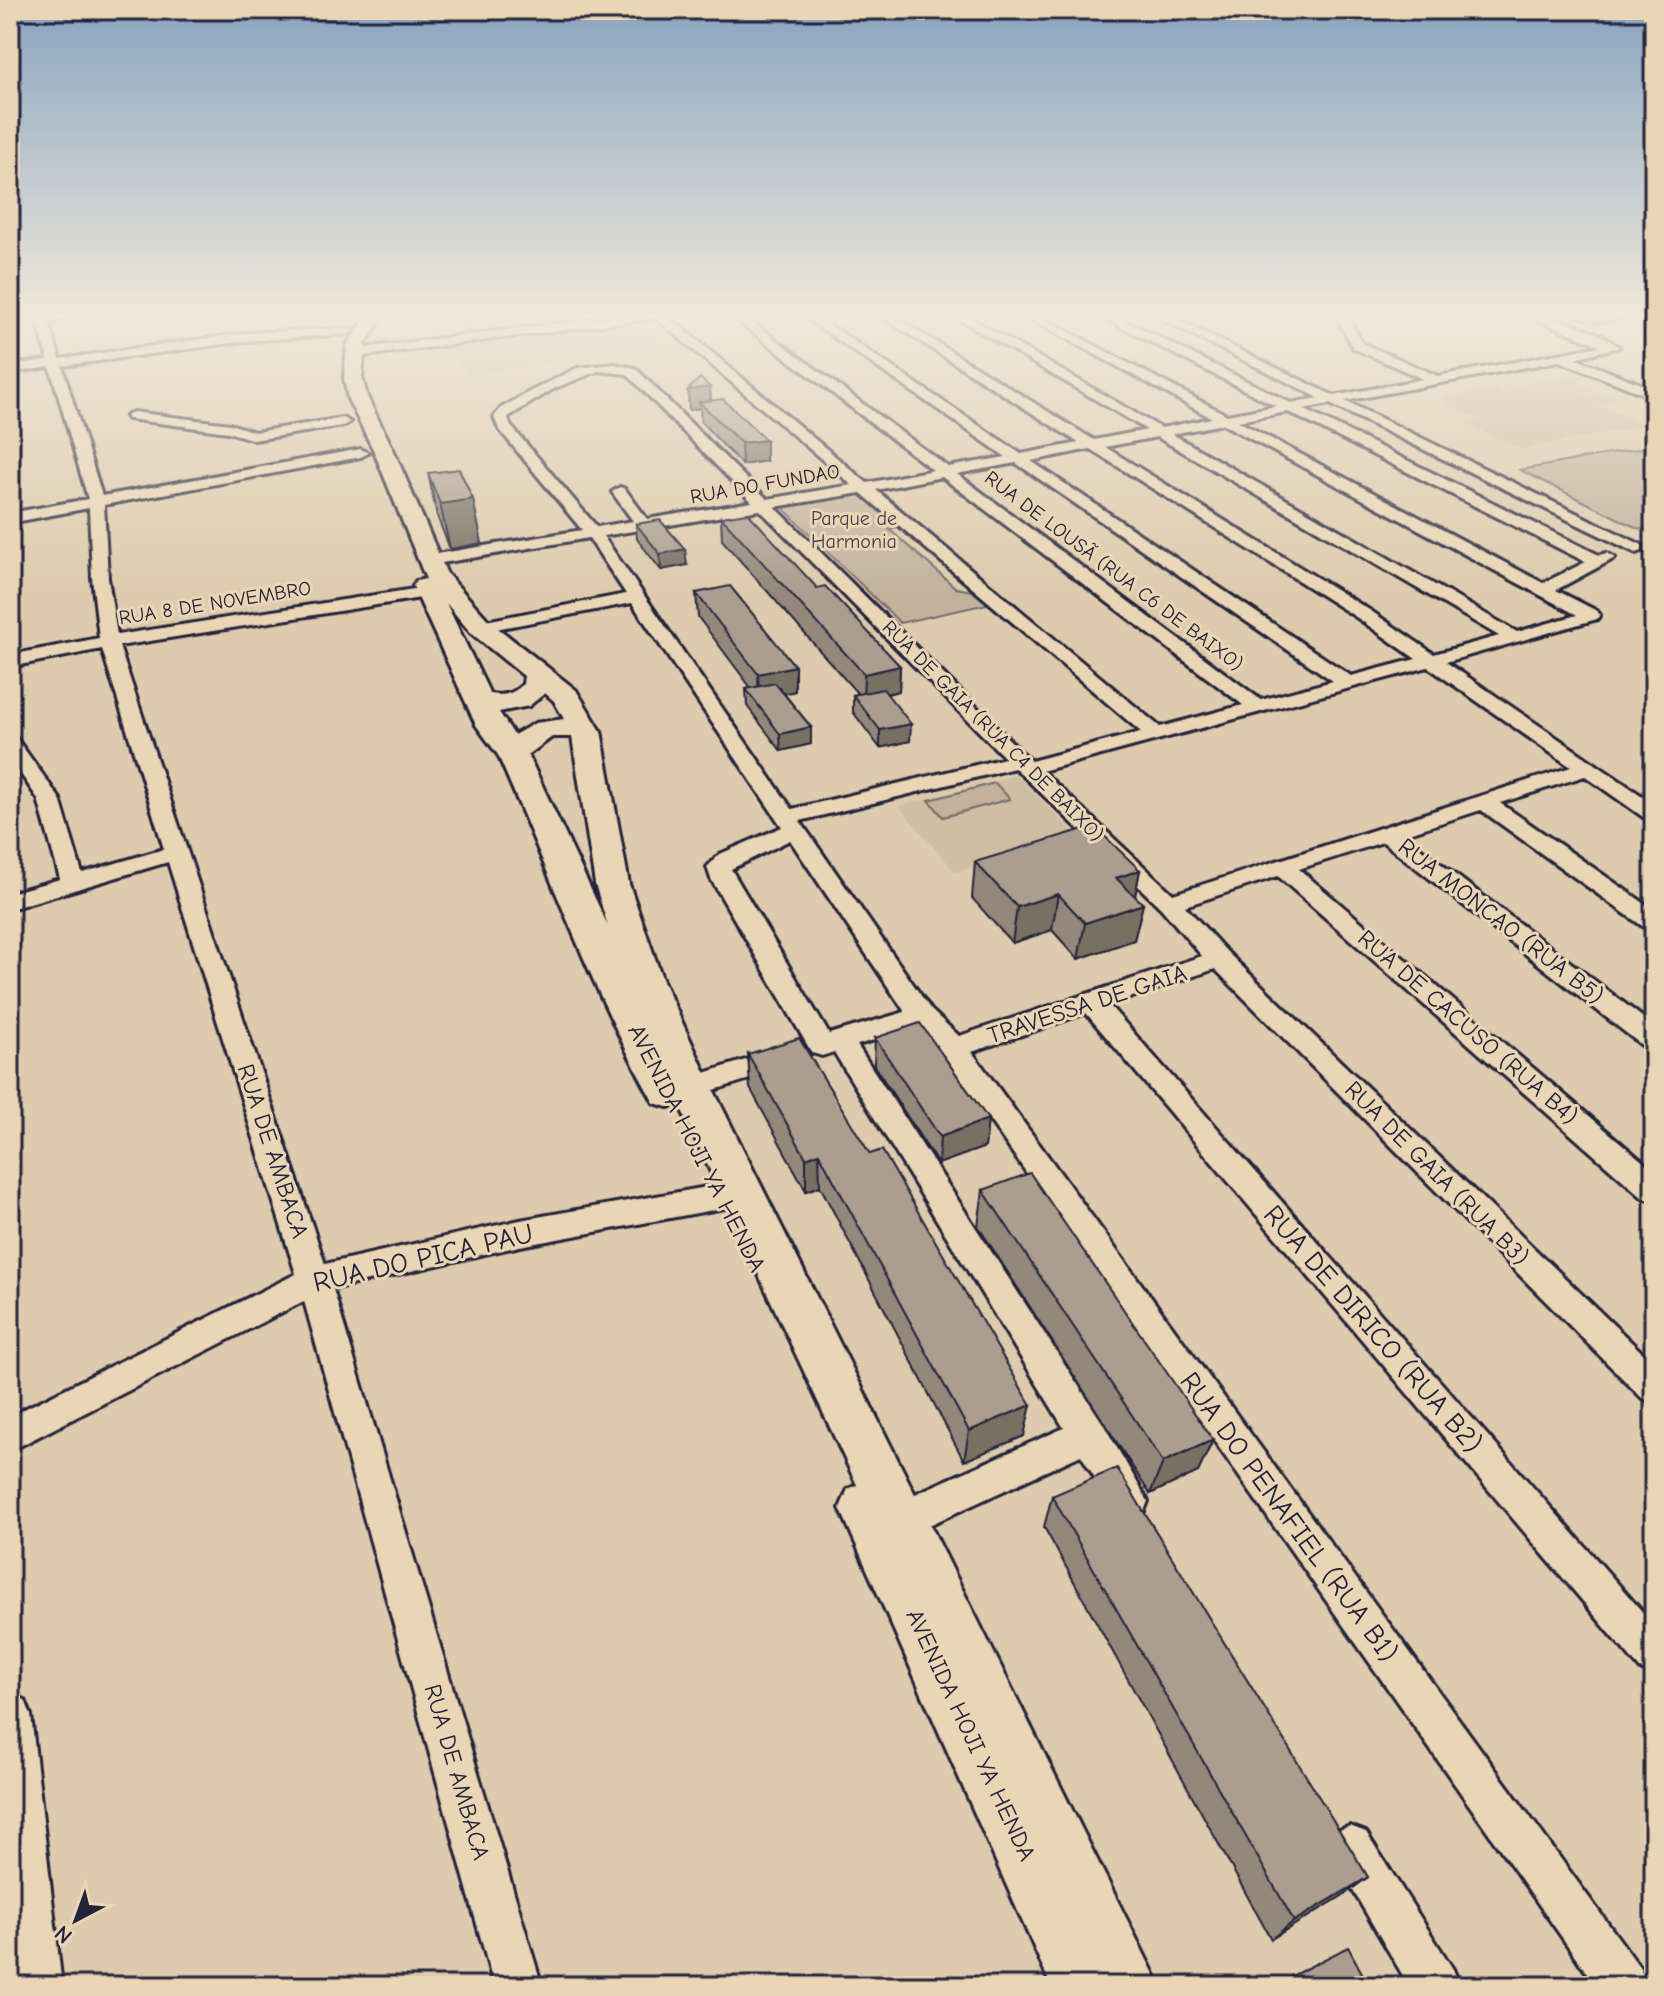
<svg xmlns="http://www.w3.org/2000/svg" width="1664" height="1996" font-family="'Comic Neue',sans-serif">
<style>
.built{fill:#cfbea4}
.green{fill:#c2b29c;stroke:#726a6c;stroke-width:2}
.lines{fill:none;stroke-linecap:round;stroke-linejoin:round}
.minor-casing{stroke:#22223b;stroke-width:6}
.secondary-casing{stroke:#22223b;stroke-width:6}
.minor{fill:#ead6b4;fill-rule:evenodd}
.secondary{fill:#ead6b4;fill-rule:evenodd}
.wall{fill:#94887b;stroke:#22223b;stroke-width:2}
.shaded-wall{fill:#786f64;stroke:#22223b;stroke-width:2}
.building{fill:#ac9e8f;stroke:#22223b;stroke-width:2}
.labels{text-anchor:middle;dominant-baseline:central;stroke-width:6;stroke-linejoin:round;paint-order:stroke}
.far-street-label{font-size:20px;fill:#22223b;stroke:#ead6b4}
.far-park-label{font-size:20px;fill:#423f4e;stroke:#ead6b4}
.street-label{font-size:24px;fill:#22223b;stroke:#ead6b4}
.near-street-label{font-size:28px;fill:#22223b;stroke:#ead6b4}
</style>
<rect width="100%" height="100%" fill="#decbad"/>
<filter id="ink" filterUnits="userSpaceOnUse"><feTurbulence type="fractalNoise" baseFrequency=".0125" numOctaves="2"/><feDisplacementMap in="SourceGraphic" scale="16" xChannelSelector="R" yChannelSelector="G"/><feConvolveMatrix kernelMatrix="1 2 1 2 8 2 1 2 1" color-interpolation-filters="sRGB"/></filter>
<g filter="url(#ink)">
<!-- built -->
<path class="built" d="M641 321 671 347 467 375 445 347Z
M1579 376 1585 378 1574 381 1596 390 1572 395 1606 392 1618 396 1614 398 1619 400 1598 405 1645 425 1521 449 1465 423 1481 420 1446 404 1451 402 1441 398 1494 389 1505 394 1514 391 1504 387Z
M1016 775 1078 837 955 872 899 806Z"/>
<!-- green -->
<path class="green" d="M456 315H579L585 321 472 336Z
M1654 446V532L1637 528 1520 470Z
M861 490 903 526 889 529 956 588 978 592 992 603 900 623 780 505Z
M995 783 1010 799 943 817 929 800Z"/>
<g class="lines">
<defs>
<path id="minor" d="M36 315H82L49 323 60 359 246 333 348 328 354 331 348 334 246 341 62 366 102 496 361 449 368 453 361 457 104 505 108 578 117 635 427 587 436 592 427 597 119 646 325 1264 520 1220 724 1184 735 1187 739 1196 735 1205 724 1208 520 1246 333 1289 542 1986H494L304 1301 10 1451V1416L296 1274 168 862 10 909V893L60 879 38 799 10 758V737L17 739 60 799 82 873 164 849 102 649 10 667V655L99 638 92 578 89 508 10 523V513L88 499 50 367 10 373V365L48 360Z
M625 315H667L867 483 933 470 730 315H743L948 467 1006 457 802 315H815L1021 454 1079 443 879 315H892L1094 440 1147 430 952 315H966L1161 428 1212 418 1023 315H1037L1227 415 1276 406 1098 315H1113L1291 403 1319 398 1153 315H1168L1334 396 1423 379 1353 348 1336 315H1347L1362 343 1438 376 1601 346 1526 315C1555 315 1596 329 1619 347L1574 358 1654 389V398L1559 361 1345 401 1642 545V551L1636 553 1330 404 1303 409 1599 555 1607 553 1615 558 1556 590 1597 611 1600 615 1597 619 1446 662 1654 804V821L1646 819 1585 776 1500 803 1654 910V930L1645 928 1481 810 1403 835 1654 1026V1050L1644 1047 1383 842 1299 869 1654 1171V1201L1643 1198 1278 876 1185 906 1228 953 1654 1364V1403L1642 1398 1215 969 1109 1005 1654 1625V1675L1640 1669 1086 1013 972 1052 1641 1969 1648 1986H1596L944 1055 917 1028 857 1045 1102 1422 1148 1501 1143 1514 1130 1519 1117 1514 1081 1455 901 1538 888 1532 882 1519 888 1506 1064 1428 834 1052 822 1056 812 1053 711 879 707 867 720 854 782 827 632 603 480 632 471 627 480 622 626 594 589 538 430 565 422 560 430 555 582 530 499 429 494 417 501 408 531 391 577 368 614 364 635 368 767 499 852 485 656 318 356 357 350 353 356 349ZM598 371 627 374 752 502 647 519 625 489 620 487 612 492 633 521 597 527 510 425 508 417 555 388ZM1288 412 1586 562 1543 583 1238 421ZM1223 424 1577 615 1517 632 1172 434ZM1157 437 1499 636 1434 654 1371 611 1105 447ZM1090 449 1359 619 1416 659 1351 676 1031 461ZM1016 463 1333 681 1261 700 957 474ZM942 477 1243 705 1160 727 876 490ZM861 493 1141 732 1031 761 775 507ZM760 510 1005 758 792 809 603 536ZM1428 667 1571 767 1173 894 1042 771ZM1015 768 1161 908 1202 956 959 1036 931 1010 800 821ZM790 840 905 1012 829 1034 731 869Z
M1601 315H1654V319L1606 318Z
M133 412 230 424 255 432 343 418 350 422 343 426 254 440 228 432 128 419 126 416Z
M781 1049 791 1052 795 1059 791 1066 692 1097 682 1094 678 1087 682 1080Z
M10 1694 25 1700 31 1715 62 1986H14L10 1940Z
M1350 1826 1366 1832 1453 1969 1460 1986H1409L1328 1848 1334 1832Z"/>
<path id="secondary" d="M368 315H384L365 345 362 378 368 399 393 449 447 574 489 621 576 690 601 731 629 884 663 981 712 1087 1160 1986H1051L840 1508 848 1489 857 1485 679 1104 668 1107 654 1103C594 995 548 869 498 755L476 725 413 586 416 581 426 579 373 449 348 399 344 378 347 345ZM446 603 471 633 524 676 523 684C513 694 505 696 490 694ZM545 693 554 701 564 719 535 723 514 735 499 712 529 706ZM552 737H572L595 884 608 926 528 755Z"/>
</defs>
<!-- minor casing -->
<use href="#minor" class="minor-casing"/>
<!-- secondary casing -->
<use href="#secondary" class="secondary-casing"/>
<!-- minor -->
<use href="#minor" class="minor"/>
<!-- secondary -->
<use href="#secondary" class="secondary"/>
</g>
<!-- wall -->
<path class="wall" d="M1572 315H1618L1615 321 1596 324Z
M710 387 711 400 766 461 742 465 701 422 700 408 689 410 688 390Z
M428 473 482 543 450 549 437 516Z
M721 517 817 588 900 666 899 691 887 694 910 741 880 748 853 712V695L858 694 722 540Z
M636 524 687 565 661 570 637 539Z
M696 593 795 666V691L784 694 811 727V744L781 751 747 706 746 689 751 688 698 617Z
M975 862 1140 870 1135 896 1143 904 1134 940 1078 959 1052 930 1012 943 972 898Z
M875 1038 988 1119 985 1147 938 1164 874 1065Z
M748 1054 1024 1436 964 1461 820 1186 806 1191 750 1088Z
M983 1190 1213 1440 1198 1472 1150 1494 978 1226Z
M1052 1496 1368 1877 1342 1896 1271 1939 1044 1527Z"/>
<!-- shaded-wall -->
<path class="shaded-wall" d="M1599 315H1618L1615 321 1596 324Z
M710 387 711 407 699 402 700 408 689 410 688 390Z
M766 440V461L742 465 741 443Z
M473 499 482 543 450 549 440 504Z
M685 549 687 565 661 570 660 554Z
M795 666V691L759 699 758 674Z
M900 666 899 691 863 699 864 674Z
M911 724 910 741 880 748V730Z
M811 727V744L781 751 780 734Z
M1140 870 1133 906 1116 878Z
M1058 894 1052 930 1012 943 1017 907Z
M1143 904 1134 940 1078 959 1085 923Z
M988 1119 985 1147 938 1164 940 1137Z
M819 1153 820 1186 806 1191V1158Z
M1031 1405 1024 1436 964 1461 969 1431Z
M1213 1440 1198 1472 1150 1494 1163 1462Z
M1368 1877 1342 1896 1271 1939 1294 1921Z"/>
<!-- building -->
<path class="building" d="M700 378 710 387 688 390Z
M723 399 766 440 741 443 699 402Z
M459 469 473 499 440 504 428 473Z
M748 513 817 588 825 586 900 666 864 674 721 517Z
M660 520 685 549 660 554 636 524Z
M730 586 795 666 758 674 696 593Z
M775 683 811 727 780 734 746 689Z
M883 689 911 724 880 730 853 695Z
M1094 826 1140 870 1116 878 1143 904 1085 923 1058 894 1017 907 975 862Z
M920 1023 988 1119 940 1137 875 1038Z
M799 1038 870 1154 882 1150 1031 1405 969 1431 819 1153 806 1158 748 1054Z
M1030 1173 1213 1440 1163 1462 983 1190Z
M1117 1468 1368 1877 1294 1921 1052 1496Z
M1348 1947 1369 1986H1277L1276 1984Z"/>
</g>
<!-- sky -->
<linearGradient id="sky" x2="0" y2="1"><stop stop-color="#88a4c0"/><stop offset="0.53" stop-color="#f0e8da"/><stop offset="1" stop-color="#f0e8da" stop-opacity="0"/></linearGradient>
<rect width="1664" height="595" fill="url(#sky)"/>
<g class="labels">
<!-- far-street labels -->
<g class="far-street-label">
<text transform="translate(765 484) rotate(-10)">RUA DO FUNDAO</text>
<text transform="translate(1114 571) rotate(37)">RUA DE LOUSÃ (RUA C6 DE BAIXO)</text>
<text transform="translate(215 603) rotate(-9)">RUA 8 DE NOVEMBRO</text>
<text transform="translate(993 731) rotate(45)">RUA DE GAIA (RUA C4 DE BAIXO)</text>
</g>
<!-- far-park labels -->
<g class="far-park-label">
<text x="854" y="518">Parque de<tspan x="854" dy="23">Harmonia</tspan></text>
</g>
<!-- street labels -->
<g class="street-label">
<text transform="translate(1501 921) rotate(38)">RUA MONCAO (RUA B5)</text>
<text transform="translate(1087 1004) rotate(-18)">TRAVESSA DE GAIA</text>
<text transform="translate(1468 1027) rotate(41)">RUA DE CACUSO (RUA B4)</text>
<text transform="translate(697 1148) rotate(63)">AVENIDA HOJI YA HENDA</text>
<text transform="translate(273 1151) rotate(72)">RUA DE AMBACA</text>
<text transform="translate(1437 1173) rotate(45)">RUA DE GAIA (RUA B3)</text>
<text transform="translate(971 1735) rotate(65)">AVENIDA HOJI YA HENDA</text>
<text transform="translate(457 1772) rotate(74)">RUA DE AMBACA</text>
</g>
<!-- near-street labels -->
<g class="near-street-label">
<text transform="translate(423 1258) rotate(-13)">RUA DO PICA PAU</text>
<text transform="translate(1373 1329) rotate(49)">RUA DE DIRICO (RUA B2)</text>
<text transform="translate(1289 1517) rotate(54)">RUA DO PENAFIEL (RUA B1)</text>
</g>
</g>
<!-- margin -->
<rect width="1664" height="1996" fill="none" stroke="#ead6b4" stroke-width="40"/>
<rect x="20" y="20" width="1624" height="1956" fill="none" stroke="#22223b" stroke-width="3" filter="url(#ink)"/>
<!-- north arrow -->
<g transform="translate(76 1920) rotate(221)" stroke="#ead6b4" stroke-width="6" paint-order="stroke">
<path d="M0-6L14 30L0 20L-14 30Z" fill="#22223b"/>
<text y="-12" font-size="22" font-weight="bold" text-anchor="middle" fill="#22223b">N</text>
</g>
</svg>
